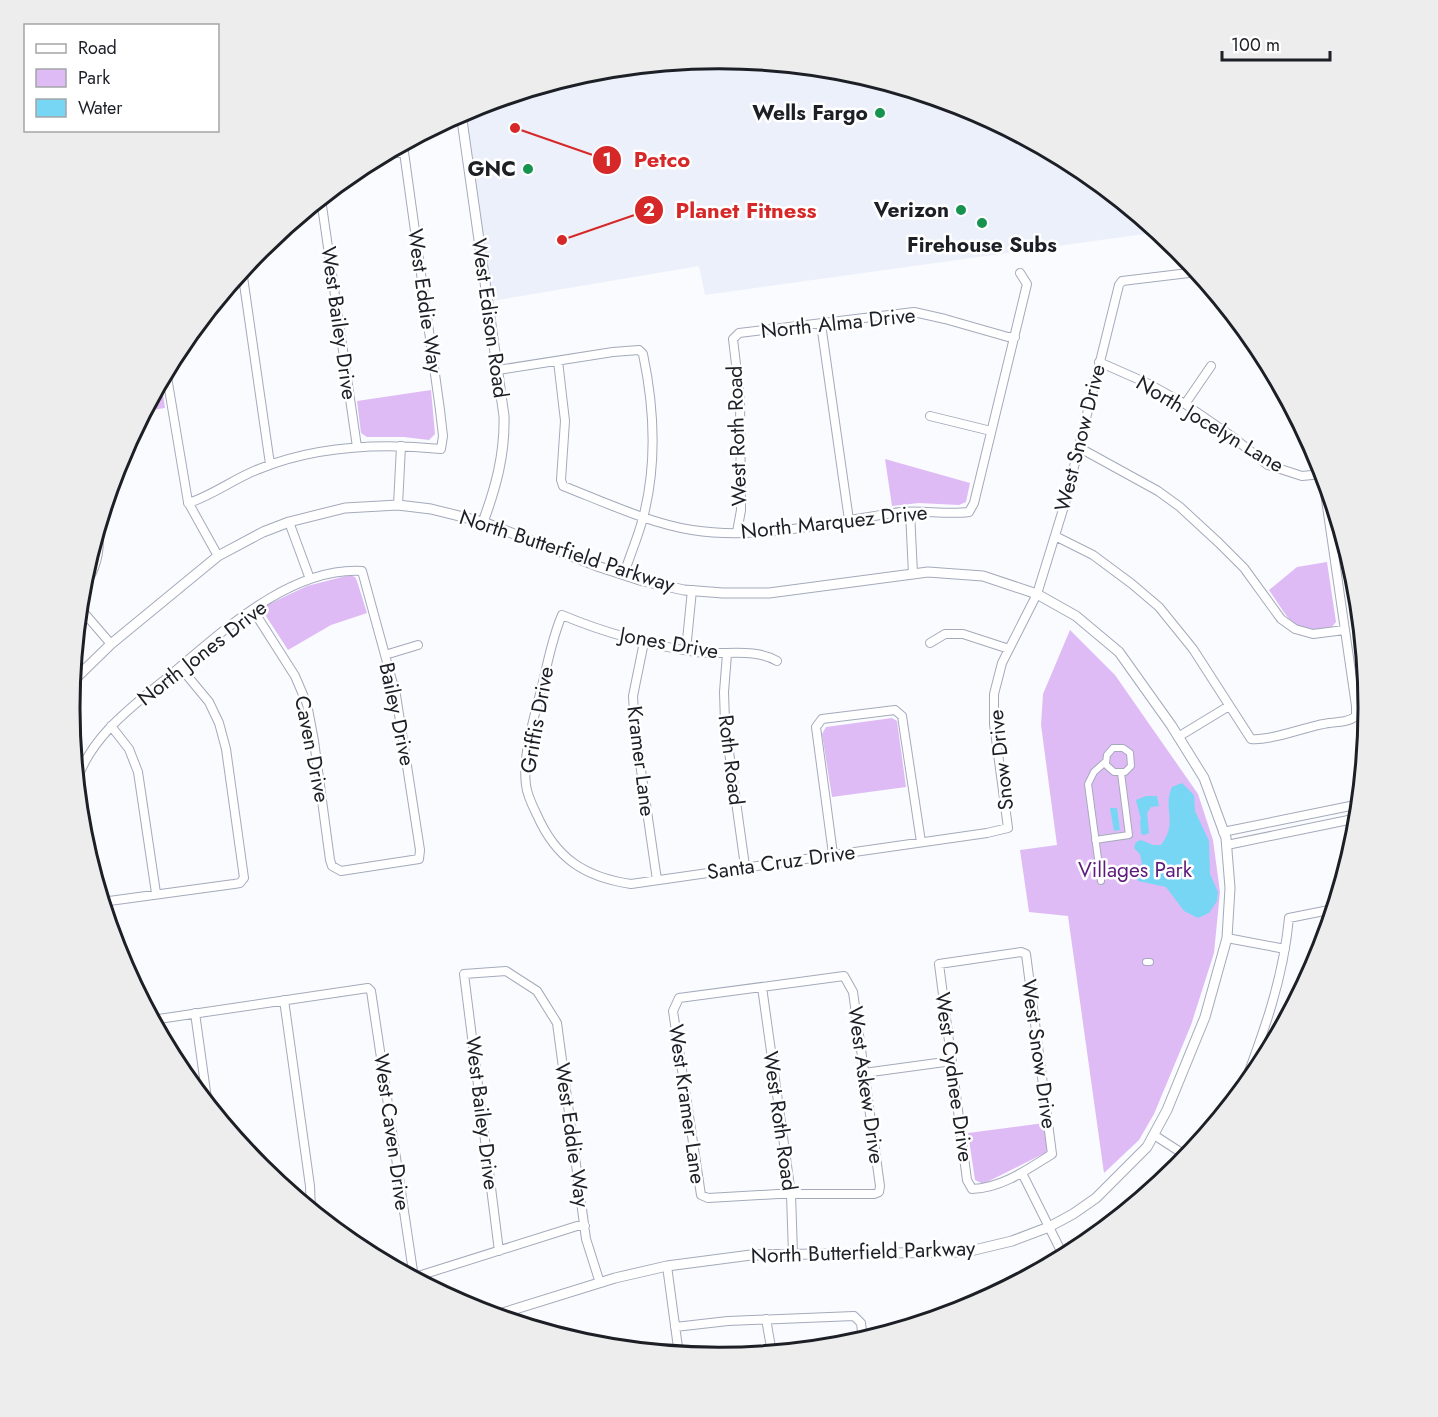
<svg xmlns="http://www.w3.org/2000/svg" width="1438" height="1417" font-family="Jost,sans-serif">
<style>
.built{fill:#ecf0fa}
.green{fill:#dfbbf5}
.water{fill:#77d6f4}
.lines{fill:none;stroke-linecap:round;stroke-linejoin:round}
.pedestrian-casing{stroke:#a3aaba;stroke-width:8}
.minor-casing{stroke:#a3aaba;stroke-width:10}
.tertiary-casing{stroke:#a3aaba;stroke-width:11}
.pedestrian{stroke:#fff;stroke-width:6}
.minor{stroke:#fff;stroke-width:8}
.tertiary{stroke:#fff;stroke-width:9}
.poi-dot{fill:#18924f;stroke:#fff;stroke-width:2}
.labels{text-anchor:middle;dominant-baseline:central;stroke-width:5;stroke-linejoin:round;paint-order:stroke}
.poi-label{font-size:21px;font-weight:bold;fill:#1c1f25;stroke:#fff;text-anchor:end}
.street-label{font-size:21px;fill:#1c1f25;stroke:#fff}
.park-label{font-size:21px;fill:#5c1c7b;stroke:#fff}
.rim{fill:none;stroke:#1c1f25;stroke-width:3}
.leader{fill:none;stroke:#d62828;stroke-width:2}
.callout-dot{fill:#d62828;stroke:#fff;stroke-width:2}
.mark-label{font-size:18px;text-anchor:middle;font-weight:bold;fill:#fff}
.callout-label{font-size:22px;text-anchor:middle;font-weight:bold;fill:#d62828;stroke:#fff;stroke-width:5;stroke-linejoin:round;paint-order:stroke}
</style>
<rect width="100%" height="100%" fill="#fafbff"/>
<!-- built -->
<path class="built" d="M719 59 846 71 968 108 1080 168 1159 232 705 295 699 266 492 301 466 110 593 71Z"/>
<!-- green -->
<path class="green" d="M161 380 165 408 145 411Z
M431 390 435 434 429 440 404 437H367L361 433 357 401Z
M885 459 970 483 966 502 959 505 919 503 892 506Z
M1327 562 1336 622 1331 628C1291 633 1290 620 1269 590L1297 567Z
M350 575 355 577 357 581 367 613 331 625 288 650 264 613 265 606 307 586Z
M1070 630 1115 675 1198 794 1213 840 1220 892 1214 953 1191 1025 1154 1114 1139 1140 1104 1173 1068 916 1029 912 1020 850 1057 845 1041 725 1043 694Z
M892 718 897 721 906 787 832 797 822 734 826 727Z
M1044 1123 1047 1152 983 1184 975 1180 968 1133Z"/>
<!-- water -->
<path class="water" d="M1182 783 1194 795 1195 811 1209 841 1210 874 1218 892 1217 901 1209 913 1198 918 1184 911 1166 887 1138 881 1136 870 1142 864 1140 854 1134 848 1136 842 1141 840 1153 845H1161C1179 821 1162 810 1172 787Z
M1146 796H1157L1159 806 1151 807 1147 813 1149 833 1144 835 1141 834 1140 820 1141 819 1136 800Z
M1110 808H1117L1120 830 1114 831Z"/>
<g class="lines">
<defs>
<path id="pedestrian" d="M1095 840 1129 835 1121 773
M1101 881 1088 784 1094 772 1104 763 1114 772H1125L1131 766 1130 753 1123 748H1113L1107 755 1106 763
M1146 962H1150"/>
<path id="minor" d="M321 199 357 447
M242 270 270 464
M821 324 849 520
M558 361 565 421 561 480 563 486C604 502 649 523 692 530 762 541 832 521 901 512 923 510 947 515 969 512L974 503 1027 284 1020 273
M1099 362 1149 384 1185 404 1230 435 1268 465 1302 476 1322 474
M498 370 613 352 639 350 643 354C654 406 657 465 643 518 638 537 630 555 624 574
M166 371 188 502 218 556
M1185 404 1211 366
M930 416 991 431
M1078 447 1158 491 1180 507 1219 543 1244 568 1281 619 1295 629 1313 634 1344 630
M188 503C208 498 237 477 259 469 316 446 380 443 441 449L443 436 440 410 404 152 382 155
M398 505 401 446
M910 512 913 574
M289 522 310 579
M737 532 741 510 740 398 733 339 739 333 914 312 945 319 1008 337H1015
M1055 536 1093 555 1132 584 1159 607 1193 649 1251 739C1271 741 1307 726 1329 723 1339 722 1349 722 1356 716V706L1321 465
M81 589C97 571 101 550 98 527
M79 607 111 644
M644 642 633 696 635 729 657 880
M930 643 945 634H963L1009 649
M686 650 692 590
M727 654 724 692 725 723 745 866
M385 655 418 645
M777 661C754 647 722 656 696 652 649 645 605 633 562 615 552 638 548 662 542 686 535 715 522 755 526 785 527 795 532 805 537 815 556 858 584 877 631 884L987 833 1008 828 994 724V694L1002 663 1037 594 1065 503 1119 285 1122 281 1197 272
M111 726 129 749 138 772 156 893
M1178 737 1229 706
M76 783C91 734 136 704 174 672 224 630 291 567 362 571L396 695 420 850 419 859 341 871 332 866 330 860 314 741 307 704 295 676 253 610
M1223 832 1360 804
M1227 845 1358 818
M833 854 816 727 822 719 895 710 902 716 921 842
M102 902 234 884 240 883 244 878 226 749 219 723 209 702 180 667
M1227 938 1285 949
M1021 952 1026 954 1052 1154C1028 1169 1002 1188 972 1189L967 1180 939 964Z
M844 976 853 992 880 1186 879 1192 874 1194H778L708 1198 701 1195 673 1011 679 998Z
M762 987 791 1194 793 1254
M284 1000 310 1186 311 1210
M195 1013 208 1106
M152 1020 368 988 371 991 414 1278
M864 1073 952 1061
M1241 1093C1263 1034 1283 981 1289 918L1334 909
M1154 1135 1188 1157
M1022 1173 1064 1257
M499 1251 464 974 506 971 537 991 557 1023 586 1239 600 1283
M667 1266 679 1355
M412 1278 577 1226H585
M766 1319 772 1353
M675 1327 728 1321 854 1316 861 1323 863 1341"/>
<path id="tertiary" d="M461 113 504 416C505 454 496 487 483 522
M72 682 111 644 218 556 263 532 289 522 345 508 398 505 431 509 483 522 600 567 643 581 684 590 723 593H769L928 572 983 576 1037 594 1076 616 1119 652 1171 725 1204 778 1226 838 1230 888 1227 938 1205 1017 1167 1110 1147 1147 1096 1198 1073 1214 1049 1227 1012 1241 966 1252 751 1255 667 1266 615 1278 493 1316"/>
</defs>
<!-- pedestrian casing -->
<use href="#pedestrian" class="pedestrian-casing"/>
<!-- minor casing -->
<use href="#minor" class="minor-casing"/>
<!-- tertiary casing -->
<use href="#tertiary" class="tertiary-casing"/>
<!-- pedestrian -->
<use href="#pedestrian" class="pedestrian"/>
<!-- minor -->
<use href="#minor" class="minor"/>
<!-- tertiary -->
<use href="#tertiary" class="tertiary"/>
</g>
<!-- markers -->
<g class="poi-dot">
<circle cx="880" cy="113" r="6"/>
<circle cx="528" cy="169" r="6"/>
<circle cx="961" cy="210" r="6"/>
<circle cx="982" cy="223" r="6"/>
</g>
<g class="labels">
<!-- poi labels -->
<g class="poi-label">
<text x="868" y="113">Wells Fargo</text>
<text x="516" y="169">GNC</text>
<text x="949" y="210">Verizon</text>
<text x="982" y="245" text-anchor="middle">Firehouse Subs</text>
</g>
<!-- street labels -->
<g class="street-label">
<text transform="translate(425 301) rotate(82)">West Eddie Way</text>
<text transform="translate(490 318) rotate(82)">West Edison Road</text>
<text transform="translate(339 323) rotate(82)">West Bailey Drive</text>
<text transform="translate(838 323) rotate(-6)">North Alma Drive</text>
<text transform="translate(1210 424) rotate(31)">North Jocelyn Lane</text>
<text transform="translate(737 436) rotate(-92)">West Roth Road</text>
<text transform="translate(1080 438) rotate(-76)">West Snow Drive</text>
<text transform="translate(834 522) rotate(-6)">North Marquez Drive</text>
<text transform="translate(567 551) rotate(18)">North Butterfield Parkway</text>
<text transform="translate(669 643) rotate(10)">Jones Drive</text>
<text transform="translate(202 653) rotate(-38)">North Jones Drive</text>
<text transform="translate(397 714) rotate(78)">Bailey Drive</text>
<text transform="translate(537 720) rotate(-80)">Griffis Drive</text>
<text transform="translate(312 749) rotate(79)">Caven Drive</text>
<text transform="translate(731 760) rotate(83)">Roth Road</text>
<text transform="translate(1001 760) rotate(-96)">Snow Drive</text>
<text transform="translate(641 761) rotate(83)">Kramer Lane</text>
<text transform="translate(781 862) rotate(-8)">Santa Cruz Drive</text>
<text transform="translate(1039 1054) rotate(82)">West Snow Drive</text>
<text transform="translate(954 1077) rotate(82)">West Cydnee Drive</text>
<text transform="translate(866 1085) rotate(82)">West Askew Drive</text>
<text transform="translate(687 1104) rotate(82)">West Kramer Lane</text>
<text transform="translate(482 1113) rotate(83)">West Bailey Drive</text>
<text transform="translate(780 1121) rotate(82)">West Roth Road</text>
<text transform="translate(392 1132) rotate(82)">West Caven Drive</text>
<text transform="translate(572 1135) rotate(82)">West Eddie Way</text>
<text transform="translate(863 1252) rotate(-2)">North Butterfield Parkway</text>
</g>
<!-- park labels -->
<g class="park-label">
<text x="1135" y="870">Villages Park</text>
</g>
</g>
<!-- crop -->
<path d="M0 0H1438V1417H0ZM80 708a639 639 0 1 1 1278 0a639 639 0 1 1-1278 0Z" fill="#ededee" fill-rule="evenodd"/>
<path class="rim" d="M80 708a639 639 0 1 1 1278 0a639 639 0 1 1-1278 0Z"/>
<!-- callouts -->
<path class="leader" d="M515 128L607 160M562 240L649 210"/>
<g class="callout-dot">
<circle cx="515" cy="128" r="6"/>
<circle cx="562" cy="240" r="6"/>
<circle cx="607" cy="160" r="15"/>
<circle cx="649" cy="210" r="15"/>
</g>
<g class="mark-label">
<text x="607" y="166">1</text>
<text x="649" y="216">2</text>
</g>
<g class="callout-label">
<text x="662" y="167">Petco</text>
<text x="746" y="218">Planet Fitness</text>
</g>
<!-- legend -->
<rect x="24" y="24" width="195" height="108" fill="#ffffff" stroke="#a4a5a8" stroke-width="1.5"/>
<rect x="36" y="44" width="30" height="9" fill="#ffffff" stroke="#a4a5a8" stroke-width="1.5"/>
<text x="78" y="54" font-size="18" fill="#1c1f25">Road</text>
<rect x="36" y="69" width="30" height="18" fill="#dfbbf5" stroke="#a4a5a8" stroke-width="1.5"/>
<text x="78" y="84" font-size="18" fill="#1c1f25">Park</text>
<rect x="36" y="99" width="30" height="18" fill="#77d6f4" stroke="#a4a5a8" stroke-width="1.5"/>
<text x="78" y="114" font-size="18" fill="#1c1f25">Water</text>
<!-- scale -->
<path d="M1222 51v9h108v-9" fill="none" stroke="#1c1f25" stroke-width="3"/>
<text x="1231" y="51" font-size="18" fill="#1c1f25" stroke="#ffffff" stroke-width="4.5" paint-order="stroke">100 m</text>
</svg>
